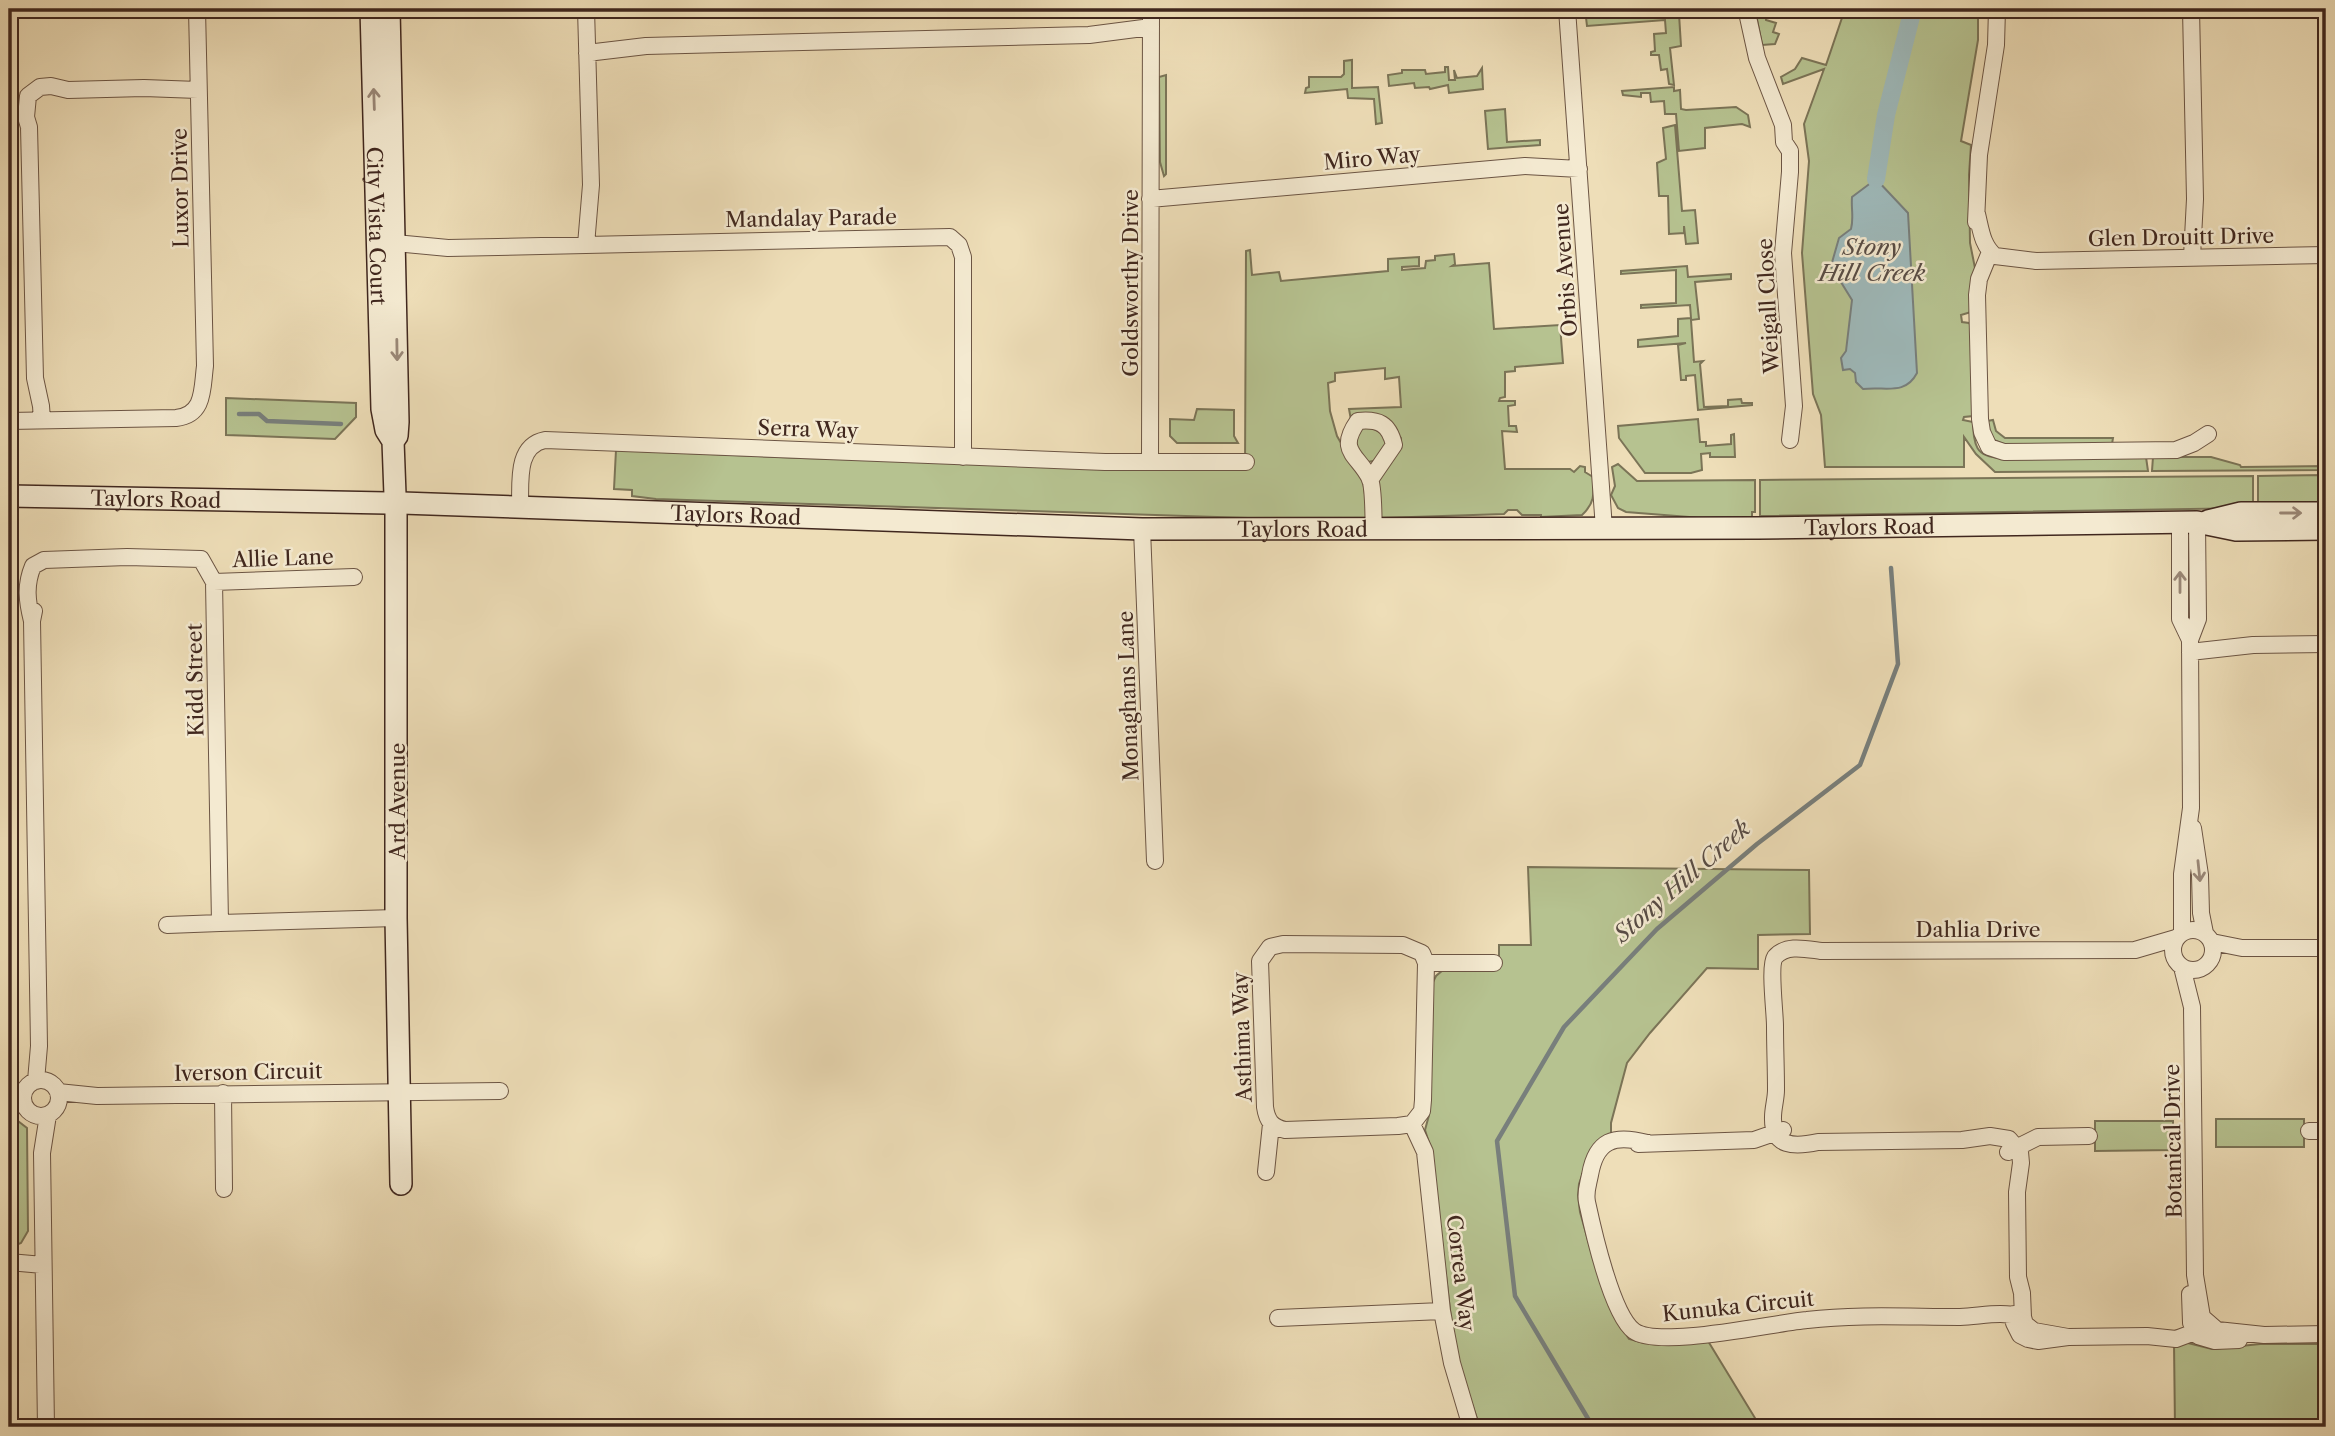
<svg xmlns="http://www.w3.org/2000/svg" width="2335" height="1436" font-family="'Libre Caslon Text',serif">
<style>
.green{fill:#b6c290;stroke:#7b7457;stroke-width:2}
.water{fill:#9eb9ba;stroke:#787f7c;stroke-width:2}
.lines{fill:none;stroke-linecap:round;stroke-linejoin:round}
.stream{stroke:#787f7c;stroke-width:4.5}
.canal{stroke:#9eb9ba;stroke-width:18}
.street-casing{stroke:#6c5544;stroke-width:18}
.secondary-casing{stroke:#40271e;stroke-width:24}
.street{stroke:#f4ead1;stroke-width:16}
.secondary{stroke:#f4ead1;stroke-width:21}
.oneway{stroke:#9a8878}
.labels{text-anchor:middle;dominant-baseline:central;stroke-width:5;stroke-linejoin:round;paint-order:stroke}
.street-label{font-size:21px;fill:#40271e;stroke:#f4ead1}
.water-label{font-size:23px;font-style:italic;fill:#584c45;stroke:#f4ead1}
</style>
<rect width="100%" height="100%" fill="#eedeb8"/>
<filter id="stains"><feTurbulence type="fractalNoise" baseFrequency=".00286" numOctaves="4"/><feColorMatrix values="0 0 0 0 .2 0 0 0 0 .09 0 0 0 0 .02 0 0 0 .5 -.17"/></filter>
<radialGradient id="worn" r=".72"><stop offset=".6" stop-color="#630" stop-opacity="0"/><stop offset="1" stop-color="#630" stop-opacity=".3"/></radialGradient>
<!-- green -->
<path class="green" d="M1585 9H1667L1668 15 1679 14 1681 46 1670 48 1674 85 1669 84 1667 69 1661 70 1659 55H1651V52L1655 51 1654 34 1666 33 1665 20 1587 26Z
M1755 9H1766V20L1776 23 1773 32 1779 34 1775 44 1762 45Z
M1845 9H1978V40L1961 141 1971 145 1969 175 1970 243 1975 268 1971 312 1961 315 1962 322 1969 323 1971 326 1973 416 1964 417 1963 420 1973 422C1974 445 1975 457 2001 458L2146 457 2148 471 1995 472 1976 454 1964 437V467H1825L1821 415 1813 394 1802 253 1809 161 1804 124 1824 69 1783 84 1781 77 1795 69 1802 58 1826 65Z
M1352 60V88L1378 87 1382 123 1376 124 1374 99 1348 98 1347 89 1305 93 1306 88 1309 87V77H1341L1344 74V61Z
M1445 67H1448L1449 80H1455L1454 70 1457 78 1477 76 1482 68 1483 89 1449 93 1448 85 1430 89 1429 87 1415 88 1414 83 1389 86 1388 75 1402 73V70H1425L1426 74 1445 72Z
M1166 75V174L1164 176 1160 162 1159 77Z
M1674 87V91L1680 90 1681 109 1686 110 1736 107 1748 115 1750 127 1742 124 1705 128V148L1679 151 1676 114H1665L1664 101 1651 102 1650 93H1641V97L1623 95 1622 91Z
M1505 109 1507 142 1540 140V145L1488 149 1485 111Z
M1675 125 1682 211 1695 210 1698 243 1686 244 1684 226V233L1669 234 1668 196H1659L1657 163 1666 159 1663 128Z
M1250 250 1252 275 1279 272 1281 281 1388 271V259L1419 257V266L1402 267V270L1425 268 1426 261 1435 260V256L1454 254 1455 264 1452 266 1489 263 1494 329 1560 325 1563 363 1515 367V371L1505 372V397L1500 398 1499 401H1515V405L1508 406 1509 426H1516L1517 432 1502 431 1505 469H1570L1574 472 1580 466 1585 467V472L1593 477C1594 494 1595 503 1582 515L1541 517V515H1522L1517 510H1508L1504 514 1381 518 1376 485 1401 442V438L1389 423 1351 420 1349 409 1401 407 1399 377 1385 379V368L1335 373V381L1328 383 1330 411 1337 436 1363 481 1368 514 1366 518H1248L656 499 632 496V490L614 489 616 450 802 458 1245 470 1246 251Z
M1687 266 1688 277 1731 274V279L1695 282 1699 319 1691 320 1694 362 1703 361 1700 364 1704 407 1728 406V400L1741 399 1742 403H1752V405L1698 410 1695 375 1686 376V380H1681L1678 345 1686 343 1638 347V340L1678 336V319L1691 318 1690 305 1641 308V305L1676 303V270L1621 274V271Z
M226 398 356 403V417L335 439 226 435Z
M1197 409 1234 410V436L1238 443H1177L1170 436V419L1194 420Z
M1698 419 1700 442H1706V446L1731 444V435L1734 434 1735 457H1710V453L1701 454 1702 470 1691 473H1645L1619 438 1618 426Z
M1993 420 1996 431 2005 438H2113L2112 444 2005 445 1992 439 1987 421Z
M1364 424 1390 437 1378 460 1368 462 1356 452 1357 428Z
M2153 457H2211L2240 465 2241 467 2326 466V470L2152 471Z
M1618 464 1637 481 1755 480V512H1752V517L1702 518 1626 512 1618 508 1611 495 1615 486 1612 467Z
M2326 475V508L2258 506V476Z
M2253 476V506L2251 508 1760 516V480Z
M1528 867 1809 870 1810 934 1758 935V969L1707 968 1650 1033 1627 1063 1611 1123V1136L1585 1167 1579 1184 1578 1195 1580 1212 1593 1258 1613 1314 1629 1339 1644 1343 1708 1341 1755 1418 1756 1427H1480L1464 1381 1453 1335 1431 1149 1425 1130 1429 1115 1432 984 1436 976 1443 970 1499 968V945H1531Z
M9 1118H14L27 1128 28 1231 21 1243 9 1248Z
M2216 1119H2304V1147H2216Z
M2095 1121H2173V1150L2095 1151Z
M2184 1342 2212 1349 2260 1344H2326V1427H2175L2174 1343Z"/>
<!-- water -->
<path class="water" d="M1876 179 1908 213 1917 373C1905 396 1885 386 1863 389L1856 382 1855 373 1850 369 1843 370 1841 358 1846 351 1852 300 1831 266 1839 238 1851 229C1854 218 1851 209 1852 197Z"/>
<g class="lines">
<!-- stream -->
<path class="stream" d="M239 414H259L267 421 341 424
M1593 1427 1515 1296 1497 1141 1564 1027 1657 929 1757 844 1860 765 1898 664 1891 568"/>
<!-- canal -->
<path class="canal" d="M1876 179 1886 115 1913 9"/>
<defs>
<path id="street" d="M1567 9 1604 529
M1748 9V17L1757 58 1783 125 1784 142 1790 151V172L1783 253 1794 406 1790 440
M2191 9 2195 199 2192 257
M587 53 646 46 1089 35 1151 27
M1150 199 1525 166 1579 169
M1977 214C1981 230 1982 245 1995 256L2036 261 2326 255
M1976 222 1979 155 1996 45 1997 9
M395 243 448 248 950 237 959 245 963 257V457
M586 245 591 185 586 9
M1990 252 1979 279 1977 295 1980 419 1982 432 1989 447 2004 452 2176 450 2194 443 2208 434
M42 420 41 406 35 378 29 127 26 117 28 96 40 87 51 86 68 90 144 88 198 90
M9 421 176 418C205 415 202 388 205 366L197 9
M1150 462 1151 9
M1370 480 1394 445C1389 423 1378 419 1358 421 1336 452 1359 455 1370 479 1374 489 1373 517 1374 529
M520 508C521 484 515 446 545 440L1105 462H1246
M2180 522V619L2190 640
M1142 529 1155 861
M214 582 354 577
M34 611 32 621 39 1046 36 1081
M32 621C27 601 25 585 33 566L44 560 127 557 201 559 214 582 220 923 396 918
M2190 652 2253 645 2326 644
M2193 828 2200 875 2201 913 2205 933
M167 925 220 923
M2173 950a20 20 0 1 1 40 0a20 20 0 1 1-40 0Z
M2182 932V874L2191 808 2190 640 2198 619 2197 522
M2212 942 2242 948H2326
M1283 944 1403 945 1422 953 1426 963 1423 1100 1422 1111 1412 1124 1398 1126 1285 1130C1272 1127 1267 1121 1265 1107L1260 961 1270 947Z
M1426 963H1494
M2182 967 2192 1007 2195 1275 2202 1317 2217 1330 2264 1335 2326 1334
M23 1098a18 18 0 1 1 36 0a18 18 0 1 1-36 0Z
M58 1092 97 1096 500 1091
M223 1093 224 1189
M1412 1124 1425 1152 1442 1311 1452 1363 1471 1427
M2309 1131H2326
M1647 1143C1614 1134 1596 1140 1590 1175 1588 1185 1585 1192 1587 1202 1593 1230 1612 1315 1634 1331 1659 1349 1773 1323 1807 1320 1857 1314 1909 1317 1960 1317 1983 1316 2001 1311 2023 1317
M1638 1144 1754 1140 1783 1130
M2008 1152 2038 1137 2089 1136
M1266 1172 1271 1124
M9 1262 43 1265
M2190 1294 2191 1323 2198 1336 2215 1341 2239 1340
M2014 1314V1323L2020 1335 2028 1339 2038 1341 2068 1337 2147 1336 2176 1339 2192 1333 2205 1321
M1278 1318 1442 1311
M2068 1337 2034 1331 2025 1324 2023 1317 2022 1293 2018 1277 2017 1192 2021 1163 2020 1152 2009 1139 1990 1136 1962 1140 1818 1142C1795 1147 1772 1148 1773 1117 1773 1108 1776 1099 1776 1090 1776 1069 1775 1047 1775 1026 1775 1012 1769 966 1775 957 1786 944 1806 949 1821 951L2135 950 2176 938
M46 1427 42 1153 48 1115"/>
<g id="secondary">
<path id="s1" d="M371 9 382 409 386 430 393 441 395 495"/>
<path d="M389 9 398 422 397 436 394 439"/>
<path id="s2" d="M9 496 387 503"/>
<path id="s3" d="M402 503 1142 529 1758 528 2197 522 2236 530 2326 529"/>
<path d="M396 510V918L401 1184"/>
<path d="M2208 521 2241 513H2326"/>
</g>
</defs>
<!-- street casing -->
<use href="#street" class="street-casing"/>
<!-- secondary casing -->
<use href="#secondary" class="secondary-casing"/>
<!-- street -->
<use href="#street" class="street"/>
<!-- secondary -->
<use href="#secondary" class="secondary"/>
</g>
<!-- one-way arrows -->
<defs><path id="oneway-shaft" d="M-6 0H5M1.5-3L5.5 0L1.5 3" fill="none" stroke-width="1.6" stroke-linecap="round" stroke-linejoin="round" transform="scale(1.75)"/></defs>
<g class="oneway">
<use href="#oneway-shaft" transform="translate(374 99) rotate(-92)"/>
<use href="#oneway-shaft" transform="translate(397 350) rotate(89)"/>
<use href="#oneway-shaft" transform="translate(2291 513)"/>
<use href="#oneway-shaft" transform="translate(2180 582) rotate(-90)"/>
<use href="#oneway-shaft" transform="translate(2199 871) rotate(84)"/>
</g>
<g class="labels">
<!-- street labels -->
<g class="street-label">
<text transform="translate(1372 158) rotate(-5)">Miro Way</text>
<text transform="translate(180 188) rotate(-91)">Luxor Drive</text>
<text transform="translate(811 218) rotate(-1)">Mandalay Parade</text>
<text stroke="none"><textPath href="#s1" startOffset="217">City Vista Court</textPath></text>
<text transform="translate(2181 237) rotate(-1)">Glen Drouitt Drive</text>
<text transform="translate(1565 270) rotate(-94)">Orbis Avenue</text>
<text transform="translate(1130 283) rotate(-90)">Goldsworthy Drive</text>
<text transform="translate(1768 306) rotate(-93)">Weigall Close</text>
<text transform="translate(808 429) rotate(2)">Serra Way</text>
<text stroke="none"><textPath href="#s2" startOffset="147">Taylors Road</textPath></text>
<text stroke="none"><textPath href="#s3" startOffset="334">Taylors Road</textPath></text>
<text stroke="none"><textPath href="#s3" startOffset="1468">Taylors Road</textPath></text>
<text stroke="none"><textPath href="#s3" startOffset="901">Taylors Road</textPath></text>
<text transform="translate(283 558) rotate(-2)">Allie Lane</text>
<text transform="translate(195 680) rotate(-91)">Kidd Street</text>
<text transform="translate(1128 696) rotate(-92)">Monaghans Lane</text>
<text transform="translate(397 801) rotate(-90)">Ard Avenue</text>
<text x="1978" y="929">Dahlia Drive</text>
<text transform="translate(1242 1037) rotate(-92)">Asthima Way</text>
<text transform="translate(248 1072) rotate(-1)">Iverson Circuit</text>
<text transform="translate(2173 1141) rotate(-91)">Botanical Drive</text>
<text transform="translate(1461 1273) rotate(83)">Correa Way</text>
<text transform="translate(1738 1306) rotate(-6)">Kunuka Circuit</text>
</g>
<!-- water labels -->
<g class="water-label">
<text x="1872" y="247">Stony<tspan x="1872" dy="26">Hill Creek</tspan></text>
<text transform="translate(1682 881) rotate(-41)">Stony Hill Creek</text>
</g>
</g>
<!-- margin -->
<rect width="2335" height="1436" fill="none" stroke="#eedeb8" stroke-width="35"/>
<rect x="10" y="10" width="2314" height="1415" fill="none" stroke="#40271e" stroke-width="3.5"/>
<rect x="18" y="18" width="2300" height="1401" fill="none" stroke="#40271e" stroke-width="2"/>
<rect width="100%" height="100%" filter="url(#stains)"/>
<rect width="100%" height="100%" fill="url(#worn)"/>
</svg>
